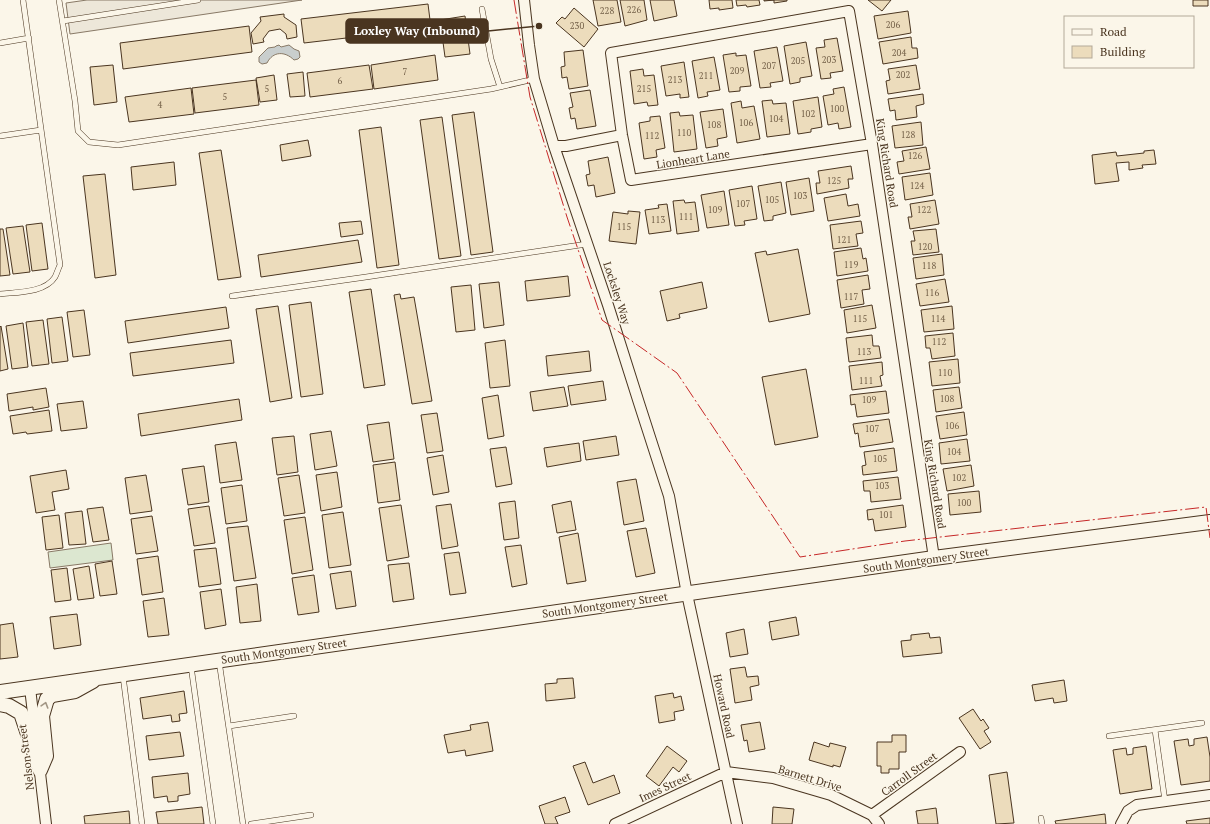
<svg xmlns="http://www.w3.org/2000/svg" width="1210" height="824" font-family="'PT Serif',serif">
<style>
.green{fill:#dce7d0;stroke:#887966}
.parking{fill:#ede7d9;stroke:#887966}
.water{fill:#c9cecd;stroke:#887966}
.building{fill:#ecdcbc;stroke:#4a3520}
.lines{fill:none;stroke-linecap:round;stroke-linejoin:round}
.lane-casing{stroke:#4a3520;stroke-width:6}
.street-casing{stroke:#4a3520;stroke-width:12}
.secondary-casing{stroke:#4a3520;stroke-width:16}
.lane{stroke:#fbf6e9;stroke-width:5}
.street{stroke:#fbf6e9;stroke-width:10}
.secondary{stroke:#fbf6e9;stroke-width:14}
.power{stroke:#c62828;stroke-width:1;stroke-dasharray:14 3 2 3;stroke-linecap:butt}
.oneway{stroke:#a29684}
.labels{text-anchor:middle;dominant-baseline:central;stroke-width:3;stroke-linejoin:round;paint-order:stroke}
.number-label{font-size:9px;fill:#725f47}
.street-label{font-size:11px;fill:#4a3520;stroke:#fbf6e9}
.leader{fill:none;stroke:#4a3520;stroke-width:1.5}
.callout-dot{fill:#4a3520;stroke:#fbf6e9;stroke-width:1.5}
.callout{fill:#4a3520;stroke:#4a3520;stroke-width:1.5}
.callout-label{font-size:12px;text-anchor:middle;font-weight:bold;fill:#fff}
</style>
<rect width="100%" height="100%" fill="#fbf6e9"/>
<!-- green -->
<path class="green" d="M111 543 113 560 50 568 48 552Z"/>
<!-- parking -->
<path class="parking" d="M87 0H302L70 34 66 3Z"/>
<!-- water -->
<path class="water" d="M279 45 281 47 289 45 294 49 299 51 300 57 298 59 294 60C285 51 273 51 267 63L262 64 259 62V57L268 48 275 47 276 46Z"/>
<!-- building -->
<path class="building" d="M593 0H617L621 22 598 26Z
M620 0H644L647 20 625 26Z
M650 0H674L677 16 654 21Z
M709 0H732L733 8 719 10V8L710 9Z
M736 0H759L760 5 747 7 746 5 737 6Z
M764 0H787V1L774 3V0L764 1Z
M868 0H891L882 11Z
M1193 0H1208V6H1193Z
M428 4 431 28 304 43 301 19Z
M574 8 598 29 584 47 556 23 562 17 565 19Z
M908 11 911 33 878 39 874 16Z
M284 14V17L296 25 297 37 287 39 286 34 280 29 269 31 263 39 264 42 253 44 251 33 261 21 260 17Z
M465 16 470 54 445 57 440 20Z
M249 26 252 52 123 69 120 43Z
M911 37 912 48H917L918 58 883 64 879 42Z
M837 38 843 71 830 73 831 78 821 79 816 48 825 47 824 40Z
M806 42 812 76 800 78V82L790 84 784 46Z
M777 47 783 81 770 83 771 87 760 88 754 51Z
M583 50 588 86 569 89 567 77 562 78 561 67 565 66 564 52Z
M736 53V56L746 55 751 86 740 87V91L729 92 723 55Z
M435 55 438 80 374 89 371 65Z
M714 57 720 90 707 92 708 96 698 98 692 61Z
M684 62 689 97 680 98V94L666 96 661 66Z
M113 65 117 102 94 105 90 67Z
M369 65 373 89 310 97 307 73Z
M916 65 920 89 888 94 886 81 890 80 888 69Z
M643 69 644 76 654 75 658 105 648 106 647 102 634 104 630 71Z
M303 72 305 96 290 97 287 74Z
M274 75 277 100 260 102 256 78Z
M256 80 259 105 195 113 192 88Z
M844 87 851 127 839 129 838 123 828 125 823 96 834 94 833 89Z
M191 88 194 114 129 122 125 97Z
M590 90 596 126 577 129 575 118 571 119 569 108 573 107 570 93Z
M923 94 924 104 916 106 917 117 896 120 895 110 890 111 888 99Z
M818 97 822 127 811 129V132L798 134 793 101Z
M772 100 773 104 786 103 790 134 767 137 762 101Z
M741 101 742 108 754 106 760 139 737 143 731 103Z
M723 109 727 137 717 139 718 146 706 148 700 112Z
M474 112 493 252 471 255 452 115Z
M679 112 680 116 693 115 697 149 674 152 670 113Z
M660 116 665 148 656 150 657 157 644 159 639 123 650 121V117Z
M442 117 461 256 439 259 420 120Z
M921 122 923 145 895 148 892 126Z
M381 127 399 265 377 268 359 130Z
M308 140 311 156 282 161 280 145Z
M926 147 930 169 899 174 897 162 904 161 902 151Z
M221 150 241 277 218 280 199 153Z
M1154 150 1156 164 1142 165 1143 168 1129 170V162L1116 163 1119 181 1095 184 1092 155 1116 152 1117 156 1144 153V151Z
M608 157 615 193 596 197 594 185 588 186 586 175 590 174 588 161Z
M174 162 176 185 133 190 131 167Z
M851 166 853 179H848L849 188 817 194 816 183H820L818 171Z
M930 173 933 195 905 200 902 177Z
M105 174 116 275 95 278 83 176Z
M809 178 814 211 791 215 786 182Z
M781 182 786 213 773 216V220L764 221 758 186Z
M752 186 757 219 744 221 745 225 735 226 729 190Z
M724 191 729 225 707 228 701 195Z
M846 194 848 206 858 204 860 216 828 221 824 198Z
M684 200 685 203 695 202 699 231 677 234 673 201Z
M935 200 939 224 910 229 908 217H912L910 204Z
M667 204 671 231 649 234 645 210 659 208 658 205Z
M628 211 640 212 636 244 609 241 613 212 628 214Z
M361 221 363 234 341 237 339 223Z
M861 221 863 233 856 234 858 246 833 249 830 225Z
M42 223 48 269 32 271 26 225Z
M23 226 30 272 13 274 6 228Z
M0 229H3L10 275 0 276Z
M936 229 939 252 913 255 911 241H915L913 231Z
M358 240 362 262 261 277 258 255Z
M861 248 863 259 866 258 868 271 837 276 834 252Z
M798 249 810 314 769 322 755 253 766 251 767 255Z
M942 254 944 275 916 279 913 258Z
M868 275 870 289 862 290 864 304 841 308 837 280Z
M568 276 570 296 527 301 525 281Z
M945 279 949 302 920 306 916 284Z
M499 282 504 325 484 328 479 284Z
M702 282 707 308 679 314 680 318 667 321 660 291Z
M471 285 475 330 456 332 451 287Z
M371 289 385 385 364 388 349 292Z
M400 294 401 299 414 297 432 401 412 404 394 295Z
M311 302 323 394 301 397 289 305Z
M872 305 876 328 847 333 844 310Z
M278 306 292 398 270 402 256 309Z
M952 306 954 329 924 332 921 310Z
M226 307 229 328 128 343 125 321Z
M84 310 90 355 73 357 67 312Z
M62 317 68 361 52 363 47 319Z
M43 320 49 364 32 366 26 322Z
M23 323 28 367 12 369 6 326Z
M1 326 8 369 0 371V327Z
M953 333 955 356 932 359 930 348H926L925 336Z
M872 335 873 346H879L881 358 849 362 846 338Z
M231 340 234 363 133 376 130 353Z
M505 340 510 386 490 388 485 343Z
M589 351 591 371 548 376 546 356Z
M958 359 960 383 932 386 929 362Z
M882 362 883 375 880 376 882 386 852 390 849 366Z
M806 369 818 437 775 445 762 377Z
M603 381 606 400 571 405 568 386Z
M564 387 568 406 533 411 530 392Z
M959 387 962 408 936 412 933 390Z
M46 388 49 407 33 410V407L9 411 7 394Z
M886 391 889 413 857 417 855 404 851 405 850 395Z
M498 395 504 436 488 439 482 398Z
M239 399 242 420 141 436 138 414Z
M83 401 87 428 61 431 57 404Z
M49 410 52 431 27 434 26 432 13 434 10 416Z
M964 412 967 435 940 439 936 416Z
M437 413 443 451 427 453 421 415Z
M889 419 893 442 860 447 858 433 855 434 853 424Z
M389 422 394 459 373 462 367 425Z
M331 431 337 466 315 470 310 434Z
M294 436 298 472 277 475 272 438Z
M616 436 619 455 586 460 583 441Z
M967 439 970 461 941 464 939 443Z
M236 442 242 480 220 483 215 445Z
M579 443 581 461 547 467 544 448Z
M506 447 512 484 496 487 490 449Z
M894 448 897 471 863 475 862 466 866 465 864 452Z
M443 455 449 492 433 495 427 458Z
M395 462 400 500 378 503 373 465Z
M971 465 974 486 947 491 943 469Z
M204 466 209 502 188 505 182 469Z
M66 470 69 489 52 492 55 510 36 513 30 476Z
M337 472 342 507 321 511 316 475Z
M146 475 152 511 130 514 125 478Z
M299 475 305 513 284 516 278 478Z
M898 477 901 499 871 502 870 491H864L863 481Z
M636 479 644 521 624 525 617 482Z
M242 485 247 521 226 524 221 488Z
M979 491 981 512 950 515 948 494Z
M515 501 519 538 504 540 499 503Z
M571 501 576 530 557 533 552 505Z
M451 504 458 546 442 549 436 506Z
M401 505 409 557 387 561 379 508Z
M903 505 906 527 875 531 873 519 868 520 867 510Z
M209 506 215 543 194 546 188 509Z
M103 507 109 540 93 542 87 509Z
M82 511 86 544 69 545 65 513Z
M343 512 351 565 329 568 322 515Z
M59 515 63 548 46 550 42 517Z
M152 516 158 551 136 554 131 519Z
M305 517 313 570 292 574 284 520Z
M248 526 256 578 234 581 227 528Z
M646 528 655 573 636 577 627 531Z
M578 533 586 581 567 584 559 537Z
M521 545 527 584 512 587 505 547Z
M216 548 221 584 199 587 194 550Z
M459 552 466 593 450 595 444 554Z
M158 556 163 592 142 595 137 559Z
M112 561 117 594 100 596 95 564Z
M409 563 414 599 393 602 388 565Z
M89 566 94 598 78 600 73 569Z
M67 568 71 600 55 602 51 570Z
M351 571 356 606 336 609 330 574Z
M314 575 319 612 298 615 292 578Z
M257 584 261 621 240 623 236 587Z
M221 589 226 625 205 629 200 592Z
M164 598 169 635 148 637 143 601Z
M77 614 81 645 54 649 50 617Z
M796 617 799 635 772 640 769 622Z
M13 623 18 657 0 659V625Z
M744 629 748 654 730 657 726 633Z
M929 633 930 638 940 637 942 653 903 657 901 641 911 640V635Z
M745 667 747 677 758 676 759 685 750 687 752 700 735 703 730 669Z
M573 678 575 698 546 701 545 684 557 683V679Z
M1064 680 1067 701 1054 703 1053 698 1035 701 1032 685Z
M184 691 187 713 179 714 180 721 172 722 171 715 143 719 140 698Z
M673 693 674 698 681 696 684 710 674 712 675 720 659 723 655 696Z
M973 709 981 721 983 719 989 728 984 731 991 742 980 749 959 718Z
M488 722 493 751 466 756 465 750 448 753 444 735 471 730 470 725Z
M760 722 765 749 749 752 747 740 744 741 741 725Z
M180 732 184 756 149 760 146 736Z
M892 735H906V752H899V769H889V773H881V766H877V742H892Z
M1207 737 1210 757V781L1181 785 1174 741 1188 739 1189 746 1194 745V739Z
M814 742 829 747 830 743 846 747 840 767 833 765V767L809 760Z
M667 746 687 761 679 772 673 767 659 786 646 776Z
M1146 746 1152 789 1120 794 1113 750 1126 748 1127 755 1133 754V748Z
M585 762 593 783 614 775 620 793 588 805 573 766Z
M1007 772 1014 823 996 824 989 775Z
M188 773 190 794 178 796V801L168 802 167 796 154 798 152 777Z
M565 797 570 812 555 817 558 824H545L539 806Z
M202 807 204 824H158L156 812Z
M773 807 794 809 792 824H772Z
M936 808 938 824H918L916 811Z
M129 811 130 824H85L84 816Z
M1105 814 1106 824H1056L1055 821Z
M1210 818V824H1187L1186 821Z"/>
<g class="lines">
<defs>
<path id="lane" d="M59 0 75 101 78 131 89 142 118 145 491 89 534 79
M482 9 491 59 500 87
M63 21 198 0
M0 43 29 38
M0 136 41 130
M0 294C17 292 45 293 55 277 57 273 58 269 60 265L23 0
M232 296 366 277 587 244
M219 661 243 824
M191 666 213 824
M123 676 142 824
M229 726 294 716
M1155 730 1165 801
M1109 736 1202 723
M1041 818 1042 824
M251 824 311 815"/>
<path id="street" d="M524 0 529 45 534 79 554 146 608 305 639 403 669 496 687 594 737 824
M872 144 631 180 622 135 611 53 849 11 872 144 934 558
M554 146H566L622 135
M30 688 46 824
M872 815 960 752
M615 824 726 772 773 778 831 795 872 815 879 824
M1121 824 1128 811 1137 805 1210 795"/>
<path id="secondary" d="M0 692 934 558 1210 522
M0 704 9 706 21 713 40 770
M40 770 46 756 42 716 47 699 52 695 75 691 93 681"/>
</defs>
<!-- lane casing -->
<use href="#lane" class="lane-casing"/>
<!-- street casing -->
<use href="#street" class="street-casing"/>
<!-- secondary casing -->
<use href="#secondary" class="secondary-casing"/>
<!-- lane -->
<use href="#lane" class="lane"/>
<!-- street -->
<use href="#street" class="street"/>
<!-- secondary -->
<use href="#secondary" class="secondary"/>
<!-- power -->
<path class="power" d="M514 0 530 97 567 217 602 320 677 373 800 557 905 541 1206 507 1210 538"/>
</g>
<!-- one-way arrows -->
<defs><path id="oneway-chevron" d="M-2-3.5L2.5 0L-2 3.5" fill="none" stroke-width="1.6" stroke-linecap="round" stroke-linejoin="round"/></defs>
<use class="oneway" href="#oneway-chevron" transform="translate(45 705) rotate(-73)"/>
<g class="labels">
<!-- number labels -->
<g class="number-label">
<text x="634" y="10">226</text>
<text x="607" y="11">228</text>
<text x="893" y="25">206</text>
<text x="577" y="26">230</text>
<text x="899" y="53">204</text>
<text x="829" y="60">203</text>
<text x="798" y="61">205</text>
<text x="769" y="66">207</text>
<text x="737" y="71">209</text>
<text x="405" y="72">7</text>
<text x="903" y="75">202</text>
<text x="706" y="76">211</text>
<text x="675" y="80">213</text>
<text x="340" y="81">6</text>
<text x="267" y="89">5</text>
<text x="644" y="89">215</text>
<text x="225" y="97">5</text>
<text x="160" y="105">4</text>
<text x="837" y="109">100</text>
<text x="808" y="114">102</text>
<text x="776" y="119">104</text>
<text x="746" y="123">106</text>
<text x="714" y="125">108</text>
<text x="684" y="133">110</text>
<text x="908" y="135">128</text>
<text x="652" y="136">112</text>
<text x="915" y="156">126</text>
<text x="834" y="181">125</text>
<text x="917" y="186">124</text>
<text x="800" y="196">103</text>
<text x="772" y="200">105</text>
<text x="743" y="204">107</text>
<text x="715" y="210">109</text>
<text x="924" y="210">122</text>
<text x="686" y="217">111</text>
<text x="658" y="220">113</text>
<text x="624" y="227">115</text>
<text x="844" y="240">121</text>
<text x="925" y="247">120</text>
<text x="851" y="265">119</text>
<text x="929" y="266">118</text>
<text x="932" y="293">116</text>
<text x="851" y="297">117</text>
<text x="860" y="319">115</text>
<text x="938" y="319">114</text>
<text x="939" y="342">112</text>
<text x="864" y="352">113</text>
<text x="945" y="373">110</text>
<text x="866" y="381">111</text>
<text x="947" y="399">108</text>
<text x="869" y="400">109</text>
<text x="952" y="426">106</text>
<text x="872" y="429">107</text>
<text x="954" y="452">104</text>
<text x="880" y="459">105</text>
<text x="959" y="478">102</text>
<text x="882" y="486">103</text>
<text x="964" y="503">100</text>
<text x="886" y="515">101</text>
</g>
<!-- street labels -->
<g class="street-label">
<text transform="translate(693 159) rotate(-9)">Lionheart Lane</text>
<text transform="translate(887 163) rotate(81)">King Richard Road</text>
<text transform="translate(617 293) rotate(72)">Locksley Way</text>
<text transform="translate(935 484) rotate(81)">King Richard Road</text>
<text transform="translate(926 560) rotate(-8)">South Montgomery Street</text>
<text transform="translate(605 605) rotate(-8)">South Montgomery Street</text>
<text transform="translate(284 651) rotate(-8)">South Montgomery Street</text>
<text transform="translate(724 706) rotate(78)">Howard Road</text>
<text transform="translate(26 757) rotate(-97)">Nelson Street</text>
<text transform="translate(909 774) rotate(-36)">Carroll Street</text>
<text transform="translate(810 778) rotate(17)">Barnett Drive</text>
<text transform="translate(665 787) rotate(-25)">Imes Street</text>
</g>
</g>
<!-- callouts -->
<path class="leader" d="M539 26L488 31"/>
<circle class="callout-dot" cx="539" cy="26" r="4"/>
<rect class="callout" x="346" y="19" width="142" height="24" rx="4"/>
<g class="callout-label">
<text x="417" y="35">Loxley Way (Inbound)</text>
</g>
<!-- legend -->
<rect x="1064" y="16" width="130" height="52" fill="#fbf6e9" stroke="#b4a999"/>
<rect x="1072" y="29" width="20" height="6" fill="#fbf6e9" stroke="#b4a999"/>
<text x="1100" y="36" font-size="12" fill="#4a3520">Road</text>
<rect x="1072" y="46" width="20" height="12" fill="#ecdcbc" stroke="#b4a999"/>
<text x="1100" y="56" font-size="12" fill="#4a3520">Building</text>
</svg>
